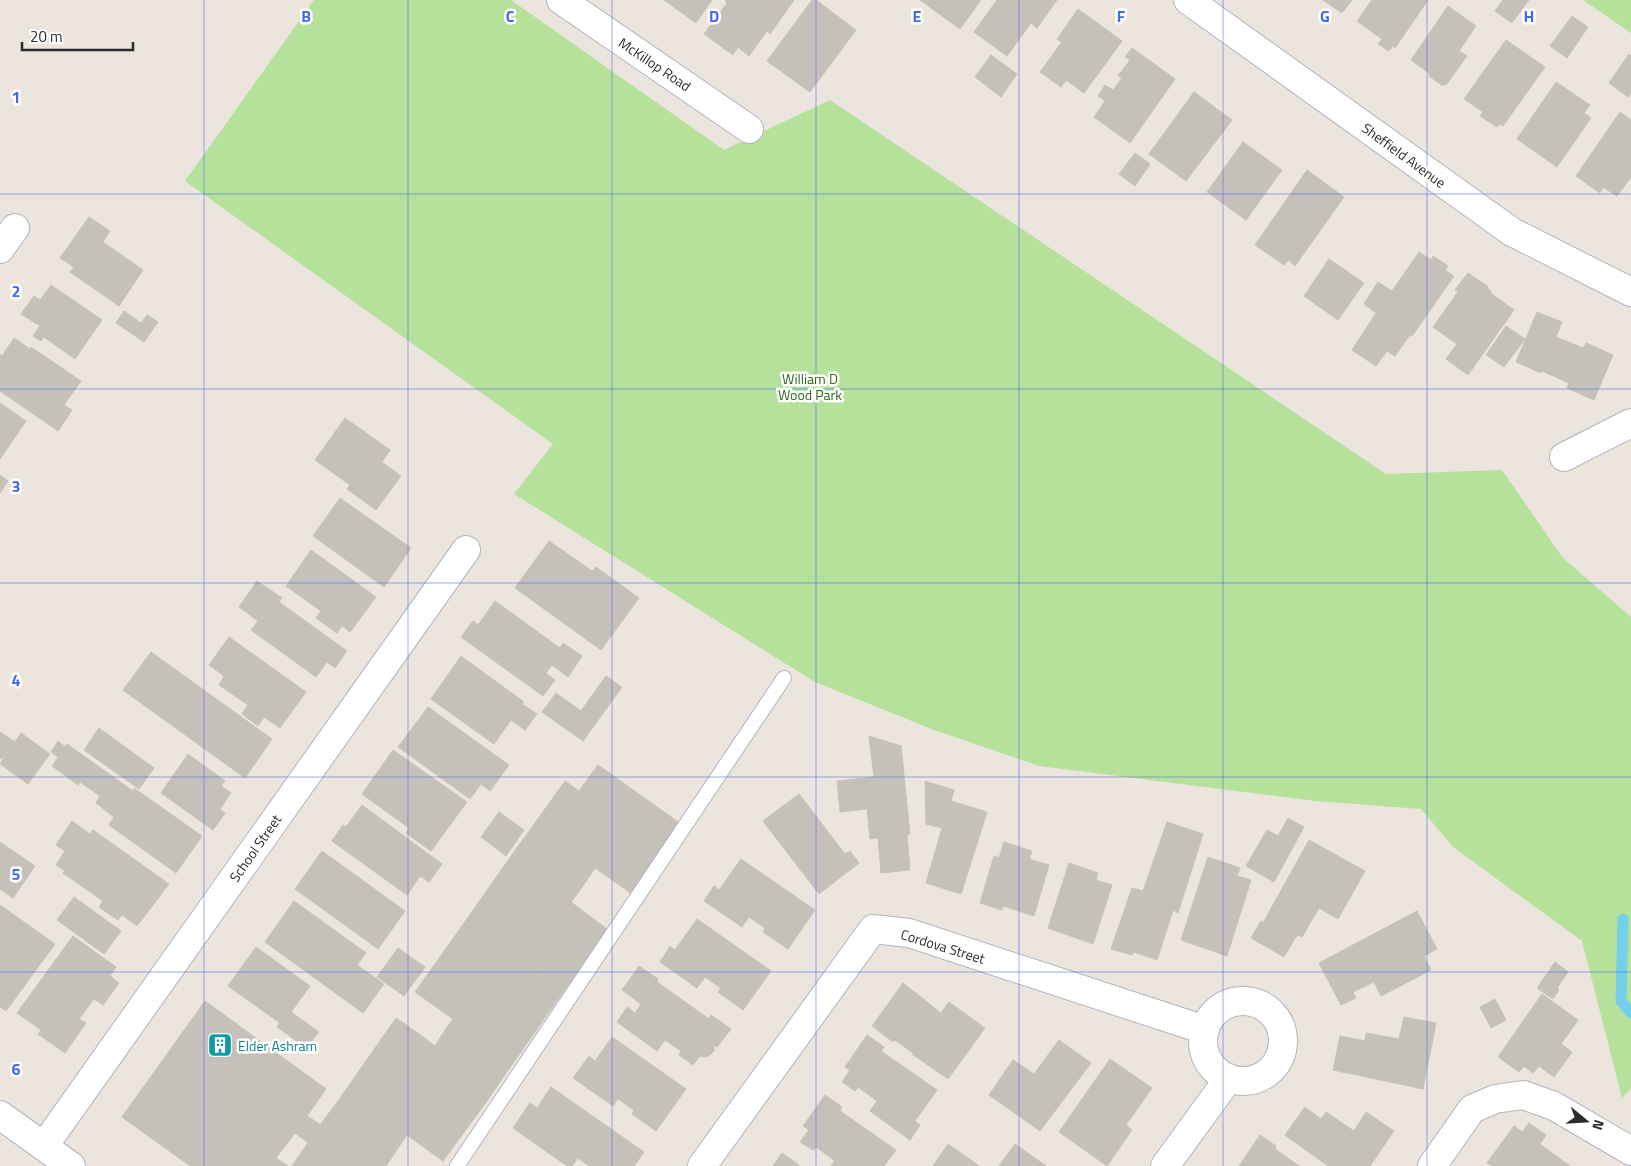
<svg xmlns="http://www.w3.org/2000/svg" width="1631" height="1166" font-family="'Titillium Web',sans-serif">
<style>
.green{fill:#b5e19b}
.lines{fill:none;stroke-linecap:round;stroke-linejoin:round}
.stream{stroke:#74cfeb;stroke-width:11}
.building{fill:#c5c0b9;stroke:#c8c1b7}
.lane-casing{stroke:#b1b4be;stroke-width:16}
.street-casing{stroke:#b1b4be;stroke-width:30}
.secondary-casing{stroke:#b1b4be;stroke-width:30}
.lane{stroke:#fff;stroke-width:14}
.street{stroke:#fff;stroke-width:28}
.secondary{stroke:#fff;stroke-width:28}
.grid{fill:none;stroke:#4268f4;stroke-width:1;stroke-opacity:0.55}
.labels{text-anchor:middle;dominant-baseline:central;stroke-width:5;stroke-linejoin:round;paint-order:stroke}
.street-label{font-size:14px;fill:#2b2b2b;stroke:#fff}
.park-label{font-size:14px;fill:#2e661c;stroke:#fff}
.culture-label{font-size:14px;fill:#0d838f;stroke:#fff;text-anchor:start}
.grid-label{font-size:16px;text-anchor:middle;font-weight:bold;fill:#4268f4;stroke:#fff;stroke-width:5;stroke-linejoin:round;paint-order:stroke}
</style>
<rect width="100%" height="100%" fill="#ece5dd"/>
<!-- green -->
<path class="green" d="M314 0H511L724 150 830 100 1386 474 1502 470 1563 558 1631 617V1088L1622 1098 1582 941 1453 847 1421 809 1315 801 1039 766 934 730 815 682 514 494 553 444 185 181Z
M1583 0H1631V33Z"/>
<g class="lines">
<!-- stream -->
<path class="stream" d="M1623 919 1621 1001 1631 1013"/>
</g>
<!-- building -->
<path class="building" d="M664 0H712L696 23Z
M726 0H794L770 34 767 31 749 56 738 47 733 55 704 34 727 3 725 1Z
M812 0H816L856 30 810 92 767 61Z
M920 0H981L960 29Z
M997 0H1057L1037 28 1031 23 1007 56 974 32Z
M1323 0H1352L1342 13Z
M1372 0H1428L1395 48 1393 46 1389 51 1378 44 1382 39 1357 21Z
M1503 0H1529L1512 23 1495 11Z
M1448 6 1476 26 1459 51 1467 56 1446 85 1444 84 1443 86 1429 76 1430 74 1411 60Z
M1078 9 1122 41 1084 93 1066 80 1061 87 1040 72 1062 42 1057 39Z
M1572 16 1588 27 1567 58 1550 46Z
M1506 40 1545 67 1503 126 1499 124 1497 127 1480 116 1483 112 1464 99Z
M1132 48 1175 79 1130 143 1094 117 1105 101 1098 96 1105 85 1113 90 1122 78 1118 76 1130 60 1125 57Z
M1629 54 1631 56V93L1628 97 1609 83Z
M991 55 1017 74 1001 97 975 77Z
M1556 82 1590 105 1584 113 1591 118 1557 167 1517 139Z
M1194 92 1232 120 1186 181 1149 154Z
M1620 112 1631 120V177L1617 196 1603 187 1600 193 1576 176Z
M1243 142 1282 170 1246 220 1207 192Z
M1135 153 1150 164 1135 186 1119 174Z
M1307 170 1344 197 1295 266 1288 260 1284 265 1255 245Z
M89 217 110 231 103 242 143 270 119 306 70 272 74 267 60 258Z
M1419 252 1431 260 1433 256 1448 266 1445 270 1454 276 1412 336 1410 335 1395 356 1387 351 1376 366 1352 350 1376 313 1364 304 1378 282 1392 291Z
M1329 259 1364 283 1338 320 1304 296Z
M1468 273 1487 286 1492 294 1514 310 1468 375 1446 359 1457 344 1433 327 1458 292 1455 290Z
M51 285 102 320 75 359 44 337 41 341 33 336 40 326 21 314 34 296 40 300Z
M124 311 141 323 147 315 158 322 144 342 116 323Z
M1537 312 1562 322 1556 337 1583 348 1586 343 1613 355 1594 400 1567 388 1569 383 1542 371 1541 373 1516 362Z
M1506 326 1525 339 1504 367 1486 355Z
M14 338 30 349 31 347 81 381 64 405 72 410 58 431 0 391V354L2 356Z
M0 403 26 421 0 459Z
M345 418 390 450 382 462 401 476 376 510 347 489 350 485 315 460Z
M0 475 8 481 0 493Z
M340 498 411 548 384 587 313 536Z
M549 541 592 571 596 567 639 598 601 650 515 588Z
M311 550 376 597 350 632 342 626 337 633 316 618 321 611 286 586Z
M257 581 282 598 279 602 347 651 335 668 327 662 316 677 251 630 258 621 239 607Z
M495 601 560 648 563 643 582 656 568 677 552 665 546 673 555 680 543 696 461 637 473 621 478 625Z
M229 637 306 692 280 728 264 717 258 726 242 714 248 705 219 685 224 676 209 665Z
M151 652 272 739 245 778 123 690Z
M461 656 524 702 522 704 537 714 525 730 511 720 494 744 431 699Z
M606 676 622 687 583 741 542 712 556 693 581 711Z
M428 707 509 765 490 791 481 784 470 799 398 747Z
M99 728 154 768 139 789 84 750Z
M0 732 15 742 2 759 0 758Z
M21 733 50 754 28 784 0 764Z
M869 736 901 746 910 834 907 835 910 870 881 873 878 838 870 839 867 809 840 812 837 781 874 777Z
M58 741 65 747 67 744 133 791 134 788 202 836 176 873 109 825 114 817 96 803 100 796 80 782 78 785 52 766 58 757 51 752Z
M393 750 467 802 431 851 406 833 409 828 362 794Z
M188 754 225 781 221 786 231 793 220 809 225 813 213 830 161 793Z
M598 765 681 824 632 894 581 858 586 851 562 834 559 839 535 823 565 781 579 791Z
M925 781 954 790 951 801 987 812 961 894 926 883 942 828 926 824Z
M799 794 845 854 850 851 859 863 819 894 763 821Z
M362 805 442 864 429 882 420 876 407 895 332 841 343 825 346 827Z
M499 812 524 830 506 856 481 837Z
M1288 818 1304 827 1274 882 1246 866 1267 830 1278 836Z
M72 821 90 834 93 830 169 884 137 926 122 915 118 920 99 907 103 901 63 873 65 871 56 865 65 851 56 845Z
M1167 822 1203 834 1178 913 1173 910 1157 960 1134 952 1132 955 1111 949 1132 888 1143 891Z
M535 823 559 839 562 834 586 851 581 858 595 868 581 889 569 880 570 877 562 871 560 873 549 865 547 868 538 862 537 864 516 849Z
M1309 840 1365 871 1338 919 1319 908 1302 937 1297 935 1284 957 1251 938 1261 921 1263 923Z
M0 842 35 866 13 898 0 889Z
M1004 842 1032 851 1029 859 1049 865 1034 916 1003 906 1002 910 980 903 994 856 999 858Z
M516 849 537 864 538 862 547 868 549 865 570 877 569 880 581 889 571 902 607 929 563 992 501 949 498 953 490 947 488 950 480 944 477 947 457 933Z
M322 851 405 911 378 949 295 889Z
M1208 857 1240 868 1237 876 1251 880 1227 956 1181 940Z
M741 859 815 910 788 949 763 932 765 928 749 917 742 927 704 901 714 886 719 890Z
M1069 863 1098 873 1096 880 1112 885 1093 944 1048 928Z
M74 897 121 931 104 954 57 920Z
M294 901 366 953 357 965 384 984 363 1013 265 942Z
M0 905 55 944 6 1011 0 1007Z
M1417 911 1437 949 1424 956 1431 970 1381 996 1374 982 1353 992 1356 998 1341 1005 1319 963Z
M697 919 771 971 743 1010 718 992 721 988 705 977 697 988 660 962 670 946 675 950Z
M457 933 477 947 480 944 488 950 490 947 498 953 501 949 563 992 504 1076 477 1057 481 1051 447 1027 453 1019 415 992Z
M73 936 116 967 110 976 119 983 103 1005 94 999 79 1019 86 1023 65 1053 38 1034 41 1030 17 1013Z
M256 947 310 986 291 1012 319 1032 306 1048 277 1027 280 1023 228 986Z
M398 948 425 967 404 996 377 977Z
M1555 962 1568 972 1557 988 1559 990 1553 999 1537 988Z
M639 966 658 979 657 982 709 1019 711 1015 731 1029 717 1047 714 1045V1051L710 1055 705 1057 700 1056 693 1065 679 1055 681 1051 665 1040 657 1051 617 1022 627 1007 635 1013 641 1004 622 990Z
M903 983 941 1013 949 1002 985 1028 948 1079 912 1054 913 1053 895 1040 893 1042 872 1026Z
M1542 994 1578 1020 1561 1044 1572 1052 1554 1077 1539 1066 1533 1073 1524 1066 1519 1072 1498 1057Z
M1495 999 1506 1020 1491 1028 1480 1007Z
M205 1001 326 1089 307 1116 321 1125 309 1143 295 1133 276 1158 288 1166H190L122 1117Z
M1404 1017 1436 1023 1423 1089 1333 1070 1340 1036 1365 1041 1366 1033 1399 1039Z
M396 1018 422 1036 405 1060 410 1063 406 1069 423 1080 432 1067 444 1076 447 1072 487 1101 443 1161 407 1135 394 1154 379 1144 382 1140 375 1135 383 1124 371 1116 367 1122 338 1101Z
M447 1027 481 1051 477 1057 504 1076 487 1101 447 1072 444 1076 432 1067 423 1080 406 1069 410 1063 405 1060 422 1036 435 1046Z
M867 1035 884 1047 881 1051 937 1090 915 1121 920 1125 910 1140 870 1111 877 1101 858 1087 855 1091 842 1082 850 1070 845 1067Z
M612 1037 686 1089 656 1131 632 1114 634 1110 618 1099 613 1106 573 1078 589 1056 595 1061Z
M1059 1040 1091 1063 1040 1131 989 1095 1013 1060 1034 1074Z
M1110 1059 1152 1088 1126 1125 1132 1130 1107 1166 1059 1132Z
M551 1087 644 1152 634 1166H589L578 1158 572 1166H567L513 1128 530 1103 537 1108Z
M825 1095 842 1107 840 1111 896 1150 884 1166H831L835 1161 816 1147 813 1150 800 1142 809 1130 803 1126Z
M338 1101 367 1122 371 1116 383 1124 375 1135 382 1140 379 1144 394 1154 386 1166H383L367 1154 368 1153 323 1121Z
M1305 1107 1321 1119 1326 1112 1354 1131 1366 1112 1394 1131 1370 1166H1328L1285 1135Z
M323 1121 368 1153 367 1154 383 1166H292Z
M1529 1123 1546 1135 1540 1144 1570 1166H1492L1487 1163 1514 1126 1522 1132Z
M1260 1135 1276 1146 1275 1149 1299 1166H1239Z
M948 1144 978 1165V1166H933Z
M1015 1144 1046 1166H999Z
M782 1153 799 1165V1166H773Z"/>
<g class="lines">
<defs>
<path id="lane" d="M457 1166 784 678"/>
<path id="street" d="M561 0 749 129
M1188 0 1512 232 1631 292
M0 249 15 228
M1564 457 1631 423
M1203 1041a40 40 0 1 1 80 0a40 40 0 1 1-80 0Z
M44 1146 466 550
M702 1166 873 929 909 933 1205 1030
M1165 1166 1229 1078
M1432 1166 1472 1109 1495 1099 1523 1095 1554 1106 1631 1151"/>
<path id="secondary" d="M0 1115 71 1166"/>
</defs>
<!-- lane casing -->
<use href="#lane" class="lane-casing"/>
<!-- street casing -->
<use href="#street" class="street-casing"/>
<!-- secondary casing -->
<use href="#secondary" class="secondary-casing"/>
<!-- lane -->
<use href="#lane" class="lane"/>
<!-- street -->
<use href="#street" class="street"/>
<!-- secondary -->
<use href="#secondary" class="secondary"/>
</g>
<!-- grid -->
<path class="grid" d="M204 0V1166M408 0V1166M612 0V1166M816 0V1166M1019 0V1166M1223 0V1166M1427 0V1166M0 194H1631M0 389H1631M0 583H1631M0 777H1631M0 972H1631"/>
<!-- icons -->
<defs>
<symbol id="building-square" viewBox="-11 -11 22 22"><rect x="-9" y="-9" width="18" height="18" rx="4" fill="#0f9aa8" stroke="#fff"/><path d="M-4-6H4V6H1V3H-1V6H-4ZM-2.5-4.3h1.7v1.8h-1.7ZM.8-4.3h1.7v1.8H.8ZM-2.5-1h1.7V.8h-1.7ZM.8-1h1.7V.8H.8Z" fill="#fff"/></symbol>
</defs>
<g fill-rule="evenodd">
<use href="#building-square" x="206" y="1031" width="28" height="28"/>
</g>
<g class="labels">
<!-- street labels -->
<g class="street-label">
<text transform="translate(655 64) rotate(34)">McKillop Road</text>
<text transform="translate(1404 155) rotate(36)">Sheffield Avenue</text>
<text transform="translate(255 848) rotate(-55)">School Street</text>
<text transform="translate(943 946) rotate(17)">Cordova Street</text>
</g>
<!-- park labels -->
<g class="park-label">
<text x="810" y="378">William D<tspan x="810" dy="16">Wood Park</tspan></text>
</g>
<!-- culture labels -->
<g class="culture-label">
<text x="238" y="1045">Elder Ashram</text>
</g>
</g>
<g class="grid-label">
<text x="306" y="22">B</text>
<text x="510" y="22">C</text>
<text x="714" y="22">D</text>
<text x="917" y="22">E</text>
<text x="1121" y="22">F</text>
<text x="1325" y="22">G</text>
<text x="1529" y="22">H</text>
<text x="16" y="103">1</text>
<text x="16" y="297">2</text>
<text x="16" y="492">3</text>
<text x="16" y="686">4</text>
<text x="16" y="880">5</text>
<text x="16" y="1075">6</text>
</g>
<!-- north arrow -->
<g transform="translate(1586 1121) rotate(108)" stroke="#ffffff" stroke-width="4" paint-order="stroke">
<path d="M0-4L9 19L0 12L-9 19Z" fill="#2b2b2b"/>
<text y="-8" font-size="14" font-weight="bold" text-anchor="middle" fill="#2b2b2b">N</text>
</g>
<!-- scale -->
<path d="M22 42v8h111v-8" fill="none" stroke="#2b2b2b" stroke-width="2.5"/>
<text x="30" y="42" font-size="15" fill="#2b2b2b" stroke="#ffffff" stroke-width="4" paint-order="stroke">20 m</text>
</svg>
